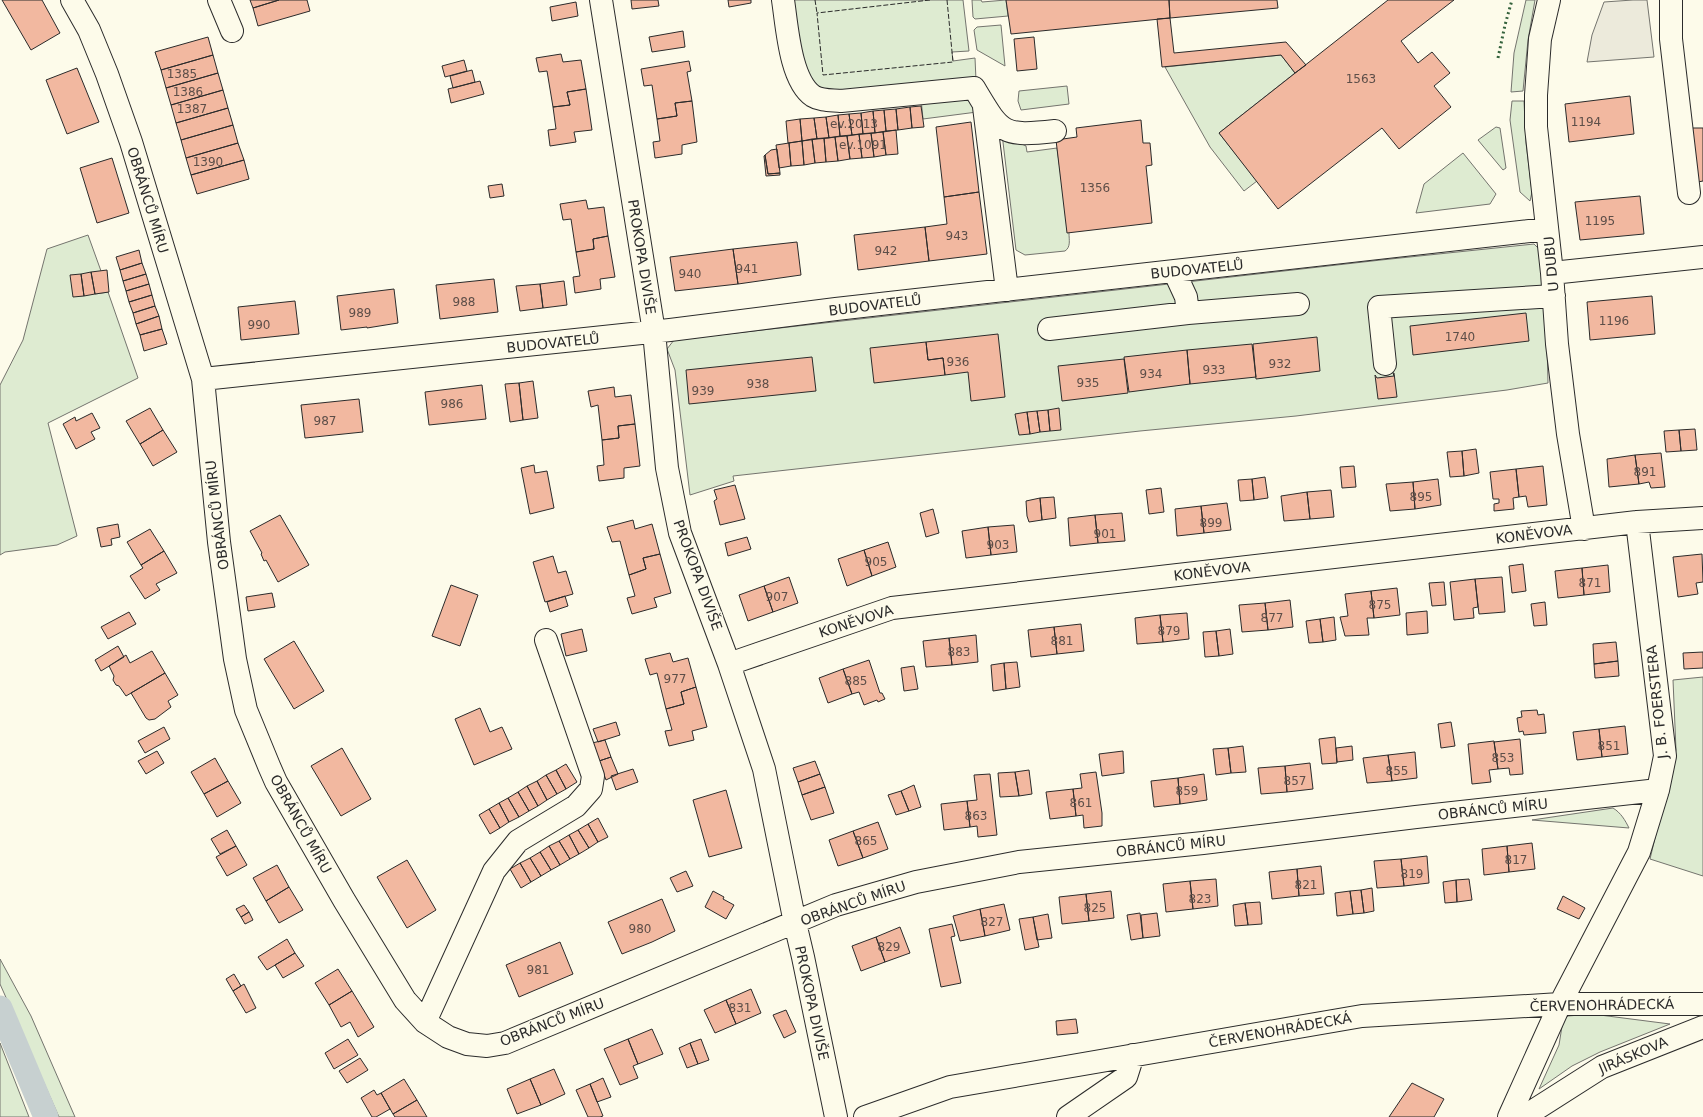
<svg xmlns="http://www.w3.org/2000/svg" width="1703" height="1117" font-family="'DejaVu Sans',sans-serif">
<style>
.green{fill:#deebd1;stroke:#74746e}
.parking{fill:#eceadb;stroke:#74746e}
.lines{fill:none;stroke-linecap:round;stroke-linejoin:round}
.canal{stroke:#c7d0d0;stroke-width:25}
.building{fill:#f2b8a0;stroke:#2b2b2b}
.minor-casing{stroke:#2b2b2b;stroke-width:24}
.minor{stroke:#fdfbea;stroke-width:22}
.hedge{stroke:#34623c;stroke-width:3;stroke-dasharray:2 3;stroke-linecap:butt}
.fence{stroke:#2b2b2b;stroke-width:1;stroke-dasharray:5 2;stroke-linecap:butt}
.labels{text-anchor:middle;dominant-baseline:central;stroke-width:3;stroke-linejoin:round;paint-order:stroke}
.number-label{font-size:12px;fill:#5d4e48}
.street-label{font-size:14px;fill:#2b2b2b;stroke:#fdfbea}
</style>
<rect width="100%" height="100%" fill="#fdfbea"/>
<!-- green -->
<path class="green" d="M791 0H963L969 51 952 52 953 61 975 58 976 80 827 93 807 80Z
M972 0H981L982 2 1006 0 1008 16 975 19 973 17Z
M1526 0H1535L1528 40 1523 91 1511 92 1514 53Z
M1001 25 1005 66 977 50 974 30 977 27Z
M1281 55 1295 73 1219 133 1257 181 1244 191 1210 147 1165 67Z
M1067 86 1069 104 1021 110 1018 101 1019 91Z
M969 96 977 112 923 119 921 99Z
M1512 101H1524L1526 143 1532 192 1530 201 1520 192 1510 120Z
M1496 127 1500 128 1506 168 1503 170 1478 140Z
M1002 134 1026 146 1027 152 1057 148 1069 233C1069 240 1071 247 1065 251L1025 255 1016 250Z
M1463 153 1496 194 1490 204 1416 213 1424 184Z
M88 235 101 271 95 294 108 292 138 378 48 423 77 536 57 545 5 552 0 555V385L23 340 47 249Z
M1534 244 1539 249 1546 305 1548 383 1507 390 1296 416 1140 431 733 476 734 481 690 495 675 370 667 349 674 340 1381 260Z
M1703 677V876L1650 859 1676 750 1673 680Z
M1613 808C1621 813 1625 820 1629 828L1532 820Z
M0 959 31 1016 75 1117H59L0 984Z
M1592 1014 1670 1024 1600 1052 1572 1066 1539 1089 1559 1045 1563 1020 1568 1016Z
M0 1043 29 1117H0Z"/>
<!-- parking -->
<path class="parking" d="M1633 0H1647L1654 57 1587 62 1592 35 1604 2Z"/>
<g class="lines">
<!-- canal -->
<path class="canal" d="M0 1008 46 1117"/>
</g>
<!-- building -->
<path class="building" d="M2 0H42L60 33 31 50Z
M250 0H279L253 8Z
M279 0H307L310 11 258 26 253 8Z
M631 0H658L659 6 632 9Z
M728 0H751V3L729 7Z
M1006 0H1169L1170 18 1011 34Z
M1169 0H1277L1278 8 1170 18Z
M1388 0H1454L1401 41 1418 63 1432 52 1450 73 1434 86 1451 107 1399 149 1382 128 1278 209 1219 133Z
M576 2 578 16 552 21 550 7Z
M1170 18 1174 53 1286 42 1306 65 1295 73 1281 55 1162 67 1157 19Z
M683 31 685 47 652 52 649 37Z
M208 37 213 55 161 70 155 52Z
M1034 37 1037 69 1017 71 1014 39Z
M561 54 563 62 581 60 586 89 567 92 570 105 553 107 547 71 539 72 536 58Z
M213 55 218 73 166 88 161 70Z
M464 60 467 71 445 77 442 66Z
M689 61 691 71 687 72 692 101 675 103 677 116 657 119 652 85 644 86 641 69Z
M77 68 99 122 67 134 46 80Z
M472 70 475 82 453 88 450 76Z
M218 73 223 90 171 105 166 88Z
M480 81 484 94 451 103 448 89Z
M586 89 592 130 574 132 576 142 550 146 548 130 556 129 553 107 570 105 567 92Z
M223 90 228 108 176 123 171 105Z
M1630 96 1634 134 1569 142 1565 104Z
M692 101 697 142 682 145V154L655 158 653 142 660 141 657 119 677 116 675 103Z
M921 106 924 127 912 128 910 107Z
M910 107 912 128 898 130 896 109Z
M228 108 233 125 181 140 176 123Z
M896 109 898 130 886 131 884 110Z
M884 110 886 131 875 133 873 111Z
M873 111 875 133 863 134 861 113Z
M861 113 863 134 852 135 849 114Z
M849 114 852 135 840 136 838 115Z
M838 115 840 136 829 138 826 117Z
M826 117 829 138 817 139 814 118Z
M814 118 817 139 802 141 800 119Z
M800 119 802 141 788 143 786 121Z
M1141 120 1143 143H1150L1152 165 1146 166 1152 223 1067 233 1056 140 1077 137 1076 128Z
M971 122 979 192 944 197 936 127Z
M233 125 238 143 186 158 181 140Z
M1692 128H1703V181L1698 182Z
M896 130 898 154 886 155 883 132Z
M883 132 886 155 874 157 871 133Z
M871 133 874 157 862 158 859 134Z
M859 134 862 158 850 159 847 136Z
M847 136 850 159 838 161 835 137Z
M835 137 838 161 826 162 824 138Z
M824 138 826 162 815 163 812 139Z
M812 139 815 163 804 165 802 141Z
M802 141 804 165 791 166 789 143Z
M238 143 244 160 191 175 186 158Z
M789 143 791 166 779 168 776 145Z
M777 149 780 173 768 174 765 155 771 150Z
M765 155 768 174 780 173V175L766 176 764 156Z
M112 158 129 213 97 223 80 168Z
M244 160 249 179 197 194 191 175Z
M502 184 504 196 490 198 488 186Z
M979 192 987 254 929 261 925 227 947 224 944 197Z
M1640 196 1644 234 1580 240 1575 202Z
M586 200 588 209 604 207 608 236 593 239 594 249 576 252 571 219 563 220 560 204Z
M925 227 929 261 858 270 854 235Z
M608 236 615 277 600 279 601 289 575 293 573 277 580 276 576 252 594 249 593 239Z
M797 242 801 275 738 284 733 249Z
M733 249 738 284 675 291 670 257Z
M139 250 142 263 120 270 116 257Z
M142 263 146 274 123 281 120 270Z
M107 270 109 292 95 294 91 272Z
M91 272 95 294 84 296 81 274Z
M81 274 84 296 73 297 70 275Z
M146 274 149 284 126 291 123 281Z
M494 279 498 312 440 319 436 285Z
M564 281 567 305 543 308 540 284Z
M149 284 152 295 129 302 126 291Z
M540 284 543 308 520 311 516 286Z
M394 289 398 323 367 328V327L341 330 337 296Z
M152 295 155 306 133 313 129 302Z
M1652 296 1655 334 1590 340 1587 302Z
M295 301 299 334 241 340 238 307Z
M155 306 159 316 136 324 133 313Z
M1526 313 1529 341 1413 355 1410 326Z
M159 316 162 329 140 335 136 324Z
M162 329 167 344 144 351 140 335Z
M998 334 1005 397 971 401 968 372 945 375 943 358 928 360 926 342Z
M1317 337 1320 371 1256 379 1253 344Z
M926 342 928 360 943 358 945 375 874 383 870 348Z
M1252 344 1256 377 1190 384 1187 350Z
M1187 350 1190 384 1129 392 1124 357Z
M812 357 816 391 689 404 686 370Z
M1124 359 1128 393 1062 401 1058 366Z
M1393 373H1394L1397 397 1378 399 1375 375 1377 378 1394 376Z
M533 381 538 418 523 420 519 383Z
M519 383 523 420 510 422 505 384Z
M482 385 486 419 429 425 425 392Z
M614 387 615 397 631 395 635 424 618 426 619 438 602 440 598 405 591 407 588 391Z
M359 399 363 432 305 438 301 405Z
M150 408 163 430 140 444 126 421Z
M1059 408 1061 430 1050 431 1048 410Z
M1048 410 1050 431 1040 432 1037 411Z
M1037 411 1040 432 1030 434 1027 412Z
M1027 412 1030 434 1019 435 1015 414Z
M92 413 100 428 91 432 95 439 76 449 63 424 75 417 76 421Z
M635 424 640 466 624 468V478L599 481 597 466 604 465 602 440 619 438 618 426Z
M1695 429 1697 450 1681 451 1679 430Z
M163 430 177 452 153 466 140 444Z
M1679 430 1681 451 1666 452 1664 431Z
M1476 449 1479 473 1464 476 1462 451Z
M1462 451 1464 476 1450 477 1447 452Z
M1661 453 1665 487 1651 488 1649 482 1639 484 1635 455Z
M1635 455 1639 484 1609 487 1607 459Z
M534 465 535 473 547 471 554 508 530 514 521 468Z
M1354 466 1356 487 1342 488 1340 467Z
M1543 466 1547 505 1528 507 1526 496 1519 497 1516 469Z
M1516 469 1519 497 1513 498 1514 509 1494 511V504L1499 503V499H1493L1490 472Z
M1265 477 1268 498 1254 500 1252 479Z
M1252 479 1254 500 1240 501 1238 480Z
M1438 479 1441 505 1415 509 1413 482Z
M1413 482 1415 509 1390 511 1386 484Z
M735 485 745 519 720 525 714 501 717 499 714 490Z
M1161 488 1164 512 1149 514 1146 490Z
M1331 490 1334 517 1310 519 1307 492Z
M1307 492 1310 519 1284 521 1281 496Z
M1054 497 1056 518 1042 520 1040 498Z
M1040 498 1042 520 1029 522 1027 516 1026 501Z
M1227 503 1231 530 1204 533 1201 506Z
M1201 506 1204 533 1177 536 1175 509Z
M933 509 939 533 926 537 920 513Z
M1122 513 1125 541 1098 543 1095 515Z
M280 515 309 565 278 582 266 560 264 561 261 554 262 553 250 531Z
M1095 515 1098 543 1070 546 1068 518Z
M633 520 635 529 652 524 660 554 643 558 646 569 629 575 620 541 612 542 607 527Z
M118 524 120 537 111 539 112 545 101 547 97 528Z
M1014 525 1017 552 991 555 988 527Z
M988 527 991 555 966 558 962 531Z
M150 529 164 551 141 565 127 542Z
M747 537 751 549 728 556 725 543Z
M888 542 896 567 872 576 864 550Z
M864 550 872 576 847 586 838 559Z
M164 551 177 573 156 584 160 590 145 599 130 576 143 568 141 565Z
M660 554 671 593 654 598 657 607 632 614 627 598 635 596 629 575 646 569 643 558Z
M1702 554 1703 582 1696 583 1698 594 1678 597 1673 557Z
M553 556 558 573 566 571 573 594 545 602 533 562Z
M1523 564 1526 591 1512 593 1509 566Z
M1608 565 1610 592 1584 595 1582 568Z
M1582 568 1584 595 1558 598 1555 571Z
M789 577 798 603 773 612 764 586Z
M1502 577 1505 612 1479 614 1475 579Z
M1475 579 1478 607 1473 608 1474 618 1454 620 1450 582Z
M1444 582 1446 605 1432 606 1429 583Z
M451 585 478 595 460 646 432 636Z
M764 586 773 612 748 621 739 595Z
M1397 588 1400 615 1374 618 1371 591Z
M1371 591 1374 618H1367L1369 635 1345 636 1340 617 1348 616 1345 594Z
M272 593 275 607 248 611 246 597Z
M565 596 568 606 550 612 547 602Z
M1290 600 1293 627 1268 630 1265 603Z
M1545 602 1547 625 1534 626 1531 604Z
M1265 603 1268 630 1242 632 1239 605Z
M1427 611 1428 633 1407 635 1406 613Z
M129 612 136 624 108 639 101 627Z
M1187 613 1189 639 1163 642 1160 615Z
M1160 615 1163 642 1137 644 1135 618Z
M1334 617 1336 640 1323 642 1320 619Z
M1320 619 1323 642 1309 643 1306 621Z
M1081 624 1084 651 1057 654 1054 627Z
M1054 627 1057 654 1031 657 1028 630Z
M582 629 587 651 566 656 561 634Z
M1230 629 1233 654 1219 656 1216 631Z
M1216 631 1219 656 1205 657 1203 632Z
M976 635 978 662 952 665 949 638Z
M949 638 952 665 926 667 923 641Z
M294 641 324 691 294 709 264 659Z
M1616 642 1618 661 1594 664 1593 644Z
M118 646 124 657 101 671 95 660Z
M152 651 165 673 126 696 119 686 116 685 113 680 114 676 109 666 126 655 130 663Z
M1703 652V668L1684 669 1683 653Z
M670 653 673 662 688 658 696 687 681 692 684 704 666 709 657 673 650 675 645 659Z
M869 660 880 693H882L885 699 878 702 877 700 864 705 859 692 852 694 843 669Z
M1618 661 1619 676 1595 678 1594 664Z
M1017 662 1020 687 1006 689 1004 663Z
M1004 663 1006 689 993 691 991 665Z
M914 666 918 689 904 691 901 668Z
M843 669 852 694 828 703 819 678Z
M165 673 178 695 168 701 171 707 155 719 149 720 146 718 131 693Z
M696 687 707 727 692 731 694 740 669 746 665 731 672 730 666 709 684 704 681 692Z
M480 708 490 732 502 727 512 749 474 765 455 719Z
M1537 710 1538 715 1544 714 1546 733 1524 735 1523 731 1519 732 1517 718 1522 717 1521 711Z
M616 722 620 735 598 742 593 729Z
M1451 722 1455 746 1441 748 1438 724Z
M1625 726 1628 754 1602 757 1599 729Z
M164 727 170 739 145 753 138 741Z
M1599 729 1602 757 1577 760 1573 732Z
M1335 737 1337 763 1322 764 1319 739Z
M1520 739 1523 774 1510 775 1509 768 1498 769 1494 742Z
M605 740 611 757 599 761 592 743Z
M1494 741 1498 769 1489 770 1491 782 1472 784 1468 744Z
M1243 746 1246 772 1231 773 1228 748Z
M1352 746 1353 760 1337 762 1336 748Z
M342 748 371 799 341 816 311 766Z
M1228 748 1231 773 1216 775 1213 749Z
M157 751 164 763 146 774 138 761Z
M1123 751 1124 773 1102 776 1099 754Z
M1415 752 1417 778 1392 781 1388 755Z
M1388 755 1392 781 1367 783 1363 758Z
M611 757 618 774 606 780 599 761Z
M215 758 228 781 204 794 191 772Z
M815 761 820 774 798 782 793 768Z
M1310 763 1313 789 1287 792 1285 766Z
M566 764 577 782 566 789 556 770Z
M1285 766 1287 792 1261 794 1258 768Z
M633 769 638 782 616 790 611 776Z
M556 770 566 789 557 794 546 775Z
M1029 770 1032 794 1019 796 1015 772Z
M1015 772 1019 796 1000 797 998 773Z
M1096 772 1102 813V826L1084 828 1083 815 1076 816 1073 789 1082 788 1080 774Z
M820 774 825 787 802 795 798 782Z
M990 774 997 835 978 837 977 826 970 827 967 801 977 800 974 775Z
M1204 774 1207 800 1180 804 1178 778Z
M546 775 557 794 547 800 537 781Z
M1178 778 1180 804 1154 807 1151 781Z
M228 781 241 803 217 817 204 794Z
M537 781 547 800 538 806 527 786Z
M914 785 921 807 909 811 901 791Z
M527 786 538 806 529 811 518 792Z
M825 787 834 813 811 820 802 795Z
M1073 789 1076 816 1050 819 1046 792Z
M726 790 742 848 709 857 693 800Z
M901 791 909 811 896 815 888 795Z
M518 792 529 811 519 817 508 798Z
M508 798 519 817 509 822 499 803Z
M967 801 970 827 944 830 941 804Z
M499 803 509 822 500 828 489 809Z
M489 809 500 828 490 834 479 815Z
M598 818 608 837 598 842 588 824Z
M878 822 888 849 863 858 853 831Z
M588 824 598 842 589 848 578 830Z
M227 830 236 846 220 854 211 839Z
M578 830 589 848 579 854 569 835Z
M853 831 863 858 838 866 829 840Z
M569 835 579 854 570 859 559 841Z
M559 841 570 859 560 865 549 846Z
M1532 843 1535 869 1509 872 1507 846Z
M236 846 247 865 227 876 216 857Z
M549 846 560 865 551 870 540 852Z
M1507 846 1509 872 1484 875 1482 849Z
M540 852 551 870 541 876 530 858Z
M1427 856 1429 883 1404 886 1401 859Z
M530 858 541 876 531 882 520 863Z
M1401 859 1404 886 1377 888 1374 861Z
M407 860 436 910 407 928 377 877Z
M520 863 531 882 521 888 510 869Z
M277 865 289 887 266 901 253 878Z
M1321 866 1324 894 1299 896 1297 869Z
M1297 869 1299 896 1272 899 1269 872Z
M686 871 693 886 677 892 670 878Z
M1216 879 1218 906 1193 909 1190 881Z
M1469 879 1472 900 1457 902 1456 880Z
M1456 880 1457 902 1445 903 1443 882Z
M1190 881 1193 909 1166 912 1163 884Z
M289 887 303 910 279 923 266 901Z
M1372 888 1374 911 1364 913 1361 890Z
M1361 890 1364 913 1353 914 1350 891Z
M713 891 724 897 723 899 734 905 726 919 705 907Z
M1111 891 1114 918 1089 921 1086 894Z
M1350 891 1353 914 1337 916 1335 893Z
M1086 894 1089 921 1062 924 1059 897Z
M1563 896 1585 908 1579 919 1557 909Z
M662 899 675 931 652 942 622 954 608 922Z
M1260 902 1262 924 1248 925 1245 903Z
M1245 903 1248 925 1235 926 1233 905Z
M1004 904 1010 930 985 936 980 909Z
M244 905 249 912 241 917 236 909Z
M980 909 985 936 960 941 953 916Z
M249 912 253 920 245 924 241 917Z
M1140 913 1143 938 1131 940 1127 915Z
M1157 913 1160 936 1143 938 1141 915Z
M1048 914 1052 938 1037 940 1033 917Z
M1033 917 1039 947 1025 950 1019 919Z
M952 924 955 936 951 937 961 983 941 987 929 929Z
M900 927 910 953 885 962 876 937Z
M876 937 885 962 861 971 852 946Z
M287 939 295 953 267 970 258 957Z
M560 942 573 974 519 997 506 965Z
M295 953 304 966 283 978 275 965Z
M338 969 352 991 329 1005 315 983Z
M234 974 241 986 233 991 226 979Z
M244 984 256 1008 246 1013 233 991Z
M751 989 761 1013 736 1024 726 1000Z
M352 991 374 1027 358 1037 350 1022 341 1027 329 1005Z
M726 1000 736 1024 715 1033 704 1010Z
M786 1010 796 1032 784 1038 773 1015Z
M1076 1019 1078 1033 1057 1035 1056 1021Z
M652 1029 663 1054 638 1064 628 1039Z
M348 1039 358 1055 334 1069 325 1053Z
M628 1039 638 1064 633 1066 638 1078 620 1085 604 1049Z
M701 1039 709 1060 698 1064 690 1043Z
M690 1043 698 1064 687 1068 679 1048Z
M360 1058 368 1070 347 1083 339 1071Z
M554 1069 565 1094 541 1105 530 1079Z
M603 1078 611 1097 597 1102 590 1084Z
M404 1079 417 1100 393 1114 381 1093Z
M530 1079 541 1105 517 1114 507 1089Z
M1412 1083 1444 1099 1434 1117H1389Z
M590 1084 603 1116 600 1117H588L576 1090Z
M374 1090 377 1095 381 1093 390 1109 376 1117H372L361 1098Z
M417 1100 427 1117H395L393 1114Z"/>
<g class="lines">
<defs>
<path id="minor" d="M72 0 89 30 107 74 131 142 203 379 219 542 235 659 246 710 269 766 276 782 344 900 405 1000 425 1022 448 1037 467 1044 487 1046 505 1043 836 905 916 882 1019 862 1203 843 1416 817 1658 790
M219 0 232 31
M601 0 654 332 667 468 680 533 729 664 764 769 795 923 803 957 836 1117
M783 0C787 26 790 80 813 96 821 101 832 100 841 101L974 88C1001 133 1001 137 1055 131
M1549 0 1540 39 1536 95V127L1552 273 1557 344 1568 434 1584 529
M1671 0V39L1689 193
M984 107 1007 290
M1174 271 1186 297 1188 313 1298 304
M1552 273 1703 257
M1049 329 1188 313
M1385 364 1379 307 1554 296
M203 379 670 330 836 309 1547 229
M729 664 892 608 1637 522 1703 518
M425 1022 494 871 518 841 576 806 591 789 593 776 546 640
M865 1117 950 1087 1362 1016 1560 1004H1703
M1068 1117 1126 1077 1133 1055
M1509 1117 1560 1004 1639 852 1658 790 1665 756 1637 522
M1527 1117 1536 1109 1602 1067 1703 1027"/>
</defs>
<!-- minor casing -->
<use href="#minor" class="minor-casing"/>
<!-- minor -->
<use href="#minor" class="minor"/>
<!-- hedge -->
<path class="hedge" d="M1498 58 1505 25 1512 0"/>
<!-- fence -->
<path class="fence" d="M815 0 817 13
M930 0 817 13 823 75 953 62 947 0"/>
</g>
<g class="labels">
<!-- number labels -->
<g class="number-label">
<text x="182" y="74">1385</text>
<text x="1361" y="79">1563</text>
<text x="188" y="92">1386</text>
<text x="192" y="109">1387</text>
<text x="1586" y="122">1194</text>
<text x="854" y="124">ev.2013</text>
<text x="863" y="145">ev.1091</text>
<text x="208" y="162">1390</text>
<text x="1095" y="188">1356</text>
<text x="1600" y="221">1195</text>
<text x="957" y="236">943</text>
<text x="886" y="251">942</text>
<text x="747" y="269">941</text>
<text x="690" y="274">940</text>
<text x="464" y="302">988</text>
<text x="360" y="313">989</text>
<text x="1614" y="321">1196</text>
<text x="259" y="325">990</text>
<text x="1460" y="337">1740</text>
<text x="958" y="362">936</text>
<text x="1280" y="364">932</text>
<text x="1214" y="370">933</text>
<text x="1151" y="374">934</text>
<text x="1088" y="383">935</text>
<text x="758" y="384">938</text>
<text x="703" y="391">939</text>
<text x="452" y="404">986</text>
<text x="325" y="421">987</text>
<text x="1645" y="472">891</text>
<text x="1421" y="497">895</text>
<text x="1211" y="523">899</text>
<text x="1105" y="534">901</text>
<text x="998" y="545">903</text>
<text x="876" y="562">905</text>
<text x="1590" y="583">871</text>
<text x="777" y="597">907</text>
<text x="1380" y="605">875</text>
<text x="1272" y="618">877</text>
<text x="1169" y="631">879</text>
<text x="1062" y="641">881</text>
<text x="959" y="652">883</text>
<text x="675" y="679">977</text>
<text x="856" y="681">885</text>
<text x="1609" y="746">851</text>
<text x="1503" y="758">853</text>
<text x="1397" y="771">855</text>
<text x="1295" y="781">857</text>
<text x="1187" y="791">859</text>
<text x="1081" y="803">861</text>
<text x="976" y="816">863</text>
<text x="866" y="841">865</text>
<text x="1516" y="860">817</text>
<text x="1412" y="874">819</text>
<text x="1306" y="885">821</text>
<text x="1200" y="899">823</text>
<text x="1095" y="908">825</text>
<text x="992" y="922">827</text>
<text x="640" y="929">980</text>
<text x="889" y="947">829</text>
<text x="538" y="970">981</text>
<text x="740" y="1008">831</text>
</g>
<!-- street labels -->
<g class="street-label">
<text transform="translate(148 200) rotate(73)">OBRÁNCŮ MÍRU</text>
<text transform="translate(642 257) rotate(81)">PROKOPA DIVIŠE</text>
<text transform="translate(1551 264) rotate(-95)">U DUBU</text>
<text transform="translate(1197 269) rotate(-6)">BUDOVATELŮ</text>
<text transform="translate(875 305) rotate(-7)">BUDOVATELŮ</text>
<text transform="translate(553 343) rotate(-6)">BUDOVATELŮ</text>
<text transform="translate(217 515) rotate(-97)">OBRÁNCŮ MÍRU</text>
<text transform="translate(1534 534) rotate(-7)">KONĚVOVA</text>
<text transform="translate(1212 571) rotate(-7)">KONĚVOVA</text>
<text transform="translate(698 575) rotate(70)">PROKOPA DIVIŠE</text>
<text transform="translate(856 621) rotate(-18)">KONĚVOVA</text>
<text transform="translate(1657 702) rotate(-96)">J. B. FOERSTERA</text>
<text transform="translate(1493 809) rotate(-6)">OBRÁNCŮ MÍRU</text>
<text transform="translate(301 824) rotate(61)">OBRÁNCŮ MÍRU</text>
<text transform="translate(1171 846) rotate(-6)">OBRÁNCŮ MÍRU</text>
<text transform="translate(853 903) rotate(-19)">OBRÁNCŮ MÍRU</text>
<text transform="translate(812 1003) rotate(78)">PROKOPA DIVIŠE</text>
<text transform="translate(1602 1005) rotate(-1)">ČERVENOHRÁDECKÁ</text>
<text transform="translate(552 1022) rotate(-21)">OBRÁNCŮ MÍRU</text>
<text transform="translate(1280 1030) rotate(-10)">ČERVENOHRÁDECKÁ</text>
<text transform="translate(1633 1055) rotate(-23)">JIRÁSKOVA</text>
</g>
</g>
</svg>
